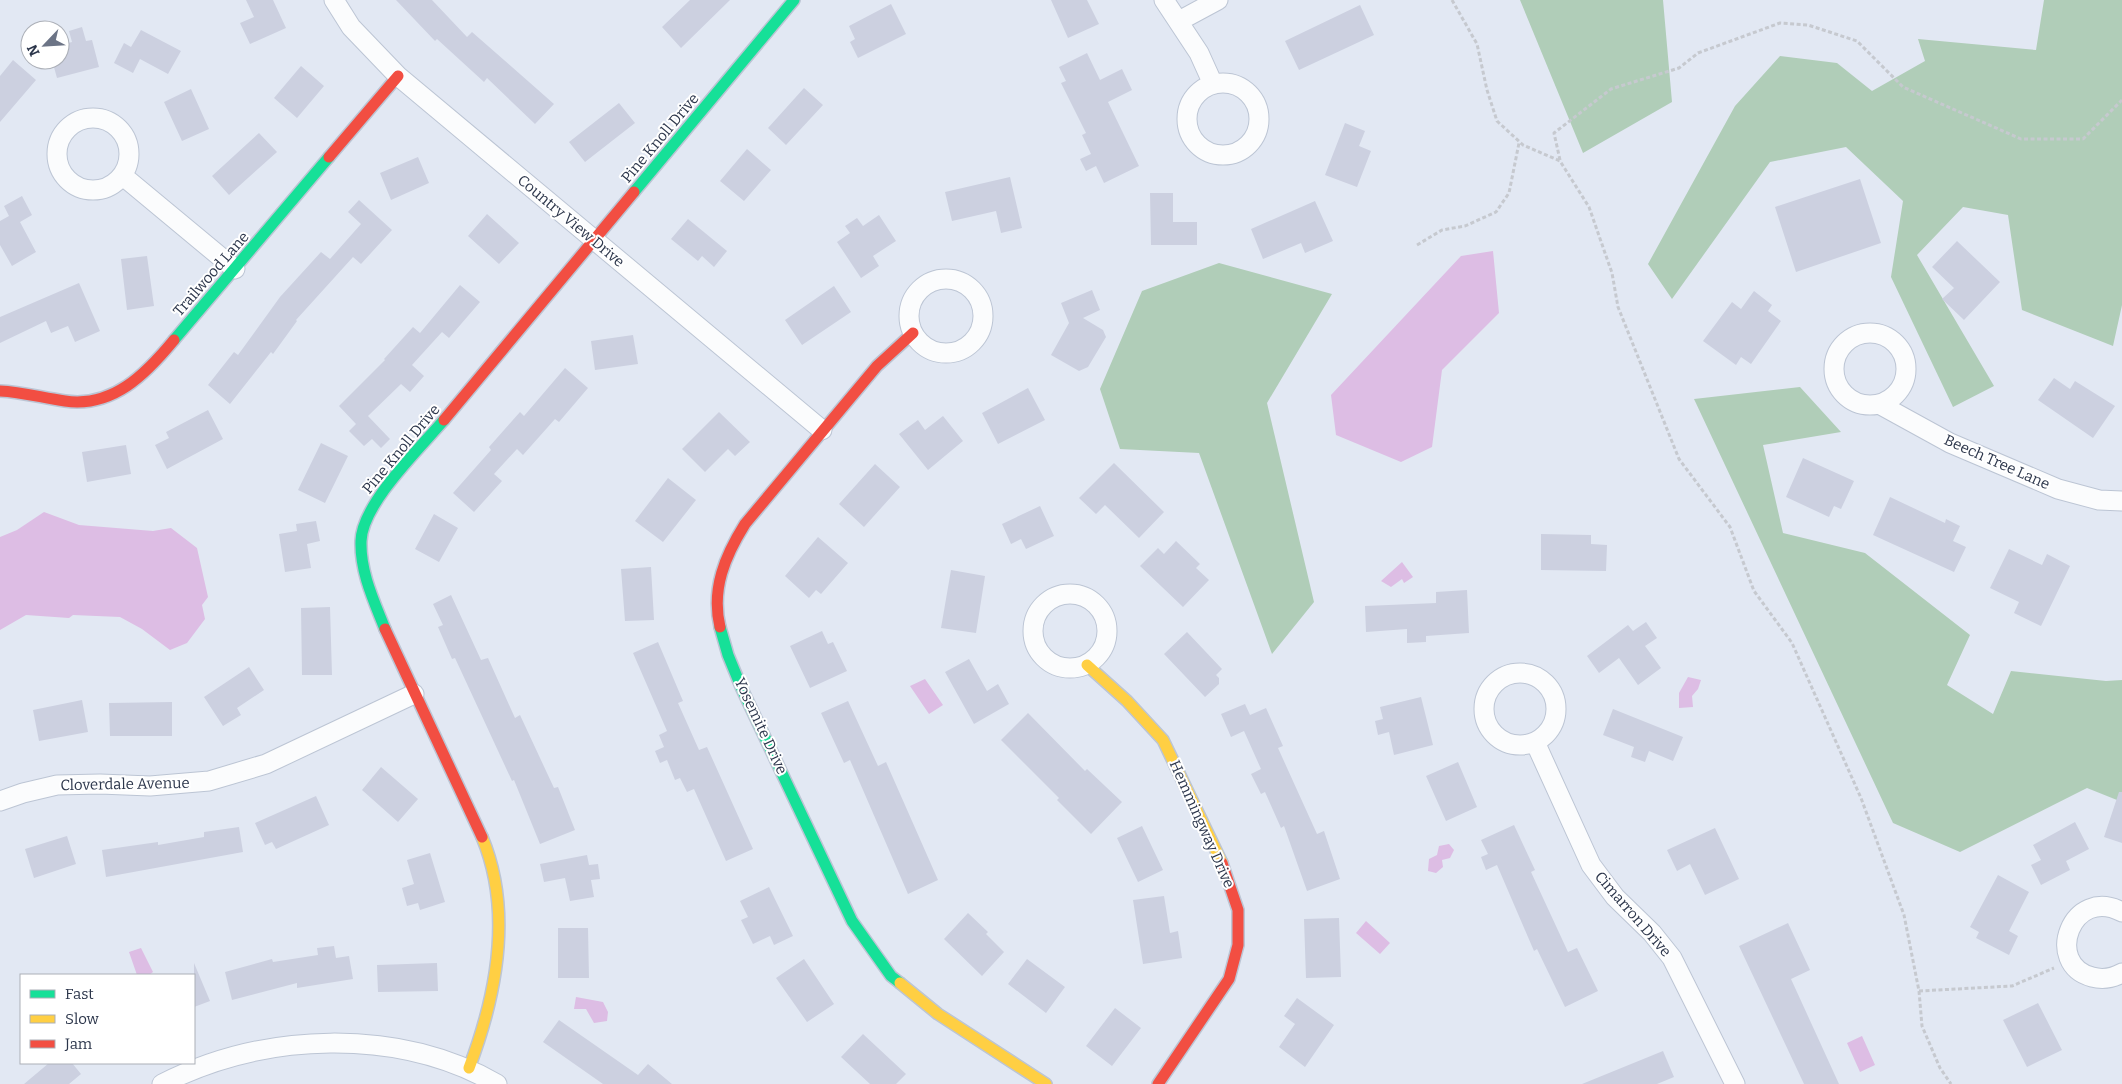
<svg xmlns="http://www.w3.org/2000/svg" width="2122" height="1084" font-family="Bitter,serif">
<style>
.forest{fill:#b0cdb8}
.water{fill:#ddbde4}
.building{fill:#ccd0e0}
.lines{fill:none;stroke-linecap:round;stroke-linejoin:round}
.street-casing{stroke:#bcc5d4;stroke-width:21}
.fast-casing{stroke:#bcc5d4;stroke-width:14}
.slow-casing{stroke:#bcc5d4;stroke-width:14}
.jam-casing{stroke:#bcc5d4;stroke-width:14}
.path{stroke:#c6c9cf;stroke-width:3;stroke-dasharray:4 2.5;stroke-linecap:butt}
.street{stroke:#fbfcfd;stroke-width:19}
.fast{stroke:#16e098;stroke-width:11}
.slow{stroke:#ffcf43;stroke-width:11}
.jam{stroke:#f24e42;stroke-width:11}
.labels{text-anchor:middle;dominant-baseline:central;stroke-width:4;stroke-linejoin:round;paint-order:stroke}
.street-label{font-size:15px;fill:#2c364b;stroke:#fff}
</style>
<rect width="100%" height="100%" fill="#e2e8f3"/>
<!-- forest -->
<path class="forest" d="M1520 0H1663L1672 102 1583 153Z
M2044 0H2122V305L2113 346 2022 310 2008 215 1963 207 1917 255 1994 386 1953 407 1891 277 1903 201 1846 147 1770 162 1672 299 1648 264 1735 106 1780 56 1837 63 1872 91 1925 61 1918 39 2036 50Z
M1219 263 1332 294 1267 403 1314 602 1272 654 1199 453 1120 449 1100 389 1142 291Z
M1800 387 1841 432 1763 445 1783 533 1865 553 1970 635 1947 685 1993 714 2011 671 2106 681 2122 680V802L2087 788 1960 852 1893 823 1694 399Z"/>
<!-- water -->
<path class="water" d="M1493 251 1499 313 1442 370 1432 447 1401 462 1336 435 1331 395 1461 256Z
M44 512 79 525 153 531 171 528 197 548 208 597 202 605 205 619 187 643 170 650 142 629 120 617 73 615 69 618 26 615 0 630V537L17 530Z
M1402 562 1413 577 1404 583 1402 579 1391 587 1381 581Z
M1688 677 1701 680 1698 689 1692 696 1693 707 1679 708V693Z
M925 679 943 705 929 714 910 686Z
M1449 844 1454 850 1450 858 1442 860 1443 867 1436 873 1428 871 1429 859 1437 855 1439 846Z
M1366 921 1390 943 1380 954 1356 933Z
M141 948 153 972 149 975H137L129 952Z
M576 997 603 1002 608 1012 607 1021 594 1023 586 1009H574Z
M1862 1036 1875 1065 1860 1072 1847 1043Z"/>
<!-- building -->
<path class="building" d="M246 0H273L286 28 250 44 240 23 254 17Z
M396 0H432L467 37 472 32 554 104 535 124 487 78 484 82 437 39 435 41Z
M690 0H730L681 48 662 27Z
M1051 0H1087L1099 24 1068 38Z
M891 4 906 34 858 58 850 42 855 39 849 26Z
M1360 5 1374 35 1299 70 1285 41Z
M82 27 86 41 92 40 99 67 57 78 52 60H60V45L72 42 69 31Z
M141 30 181 51 168 74 140 59 133 73 114 63 124 43 131 47Z
M1087 53 1100 80 1122 69 1132 90 1108 102 1139 166 1104 183 1096 166 1086 171 1080 159 1091 154 1082 135 1086 133 1061 83 1066 81 1059 67Z
M13 60 36 80 0 122V76Z
M301 66 324 86 297 118 274 98Z
M804 88 823 105 786 145 768 128Z
M191 89 209 129 182 141 164 102Z
M619 103 635 123 585 162 569 142Z
M1345 123 1365 131 1359 146 1371 151 1357 187 1325 175Z
M259 133 277 152 229 195 212 176Z
M747 149 771 170 744 201 720 181Z
M418 157 429 183 391 200 380 173Z
M1010 177 1022 228 1001 233 996 211 952 221 945 192Z
M1860 179 1881 243 1796 272 1775 207Z
M1150 193H1173V222H1197V245H1151Z
M22 196 32 215 20 222 36 252 12 266 0 245V221L9 216 4 206Z
M359 200 392 230 361 264 353 257 296 320 297 321 273 354 271 352 230 404 208 385 234 352 238 355 280 297 321 252 330 259 361 224 348 212Z
M1315 201 1333 241 1305 253 1301 243 1263 259 1251 229Z
M487 214 519 243 499 264 468 236Z
M879 215 896 241 873 256 879 266 861 278 837 242 850 233 845 226 857 218 863 226Z
M688 219 727 251 714 267 702 256 698 261 671 239Z
M1957 241 2000 282 1964 320 1942 299 1954 288 1932 267Z
M147 256 154 306 127 310 121 259Z
M79 283 100 331 75 342 68 326 51 333 46 321 0 343V317Z
M460 285 480 302 449 338 442 332 412 365 424 376 410 392 401 384 368 416 390 439 381 448 372 439 364 446 349 431 356 424 339 406 385 360 384 359 413 327 420 333Z
M834 286 851 312 802 345 785 320Z
M1092 290 1100 310 1083 318 1103 330 1106 337 1088 367 1079 371 1051 355 1069 323 1061 303Z
M1754 291 1772 305 1768 311 1781 321 1751 364 1741 357 1736 365 1703 341 1732 302 1741 309Z
M633 335 638 364 595 370 591 341Z
M565 368 588 388 559 422 555 419 523 455 517 449 494 474 502 481 474 512 453 493 491 450 489 447 520 412 524 416Z
M2054 378 2070 389 2075 381 2115 406 2093 438 2038 400Z
M1028 388 1045 420 998 444 982 413Z
M208 410 223 439 167 469 155 445 169 438 166 432Z
M719 412 750 442 735 456 728 449 705 472 682 449Z
M943 416 963 441 928 470 899 434 918 420 925 430Z
M321 443 348 456 325 503 298 490Z
M126 445 131 474 87 482 82 452Z
M1803 458 1854 481 1841 509 1834 506 1829 517 1786 497Z
M1114 463 1164 512 1139 538 1105 505 1096 514 1079 498Z
M875 464 900 487 864 527 839 504Z
M668 478 696 500 663 542 635 521Z
M1890 497 1945 523 1946 519 1960 526 1953 541 1966 547 1954 572 1873 535Z
M1040 506 1054 536 1026 549 1021 539 1011 544 1002 524Z
M434 514 458 528 439 562 415 549Z
M316 521 320 541 307 544 311 568 285 572 279 534 297 531 296 524Z
M1541 534 1591 535V544L1607 545 1606 571 1541 570Z
M818 537 848 563 821 594 816 590 809 598 785 576Z
M1176 541 1200 564 1196 568 1209 580 1183 607 1140 566 1158 548 1164 554Z
M2009 549 2042 565 2047 554 2070 566 2041 626 2014 613 2019 602 1990 588Z
M651 567 654 620 625 621 621 569Z
M951 570 985 576 976 633 941 628Z
M1467 590 1469 633 1426 636V642L1407 643V629L1366 632 1365 606 1436 603V592Z
M451 595 481 660 488 658 515 718 520 715 554 788 558 787 575 830 540 844 514 780 512 781 455 658 452 659 438 627 443 625 433 604Z
M330 607 332 675H302L301 608Z
M1646 622 1657 638 1645 646 1661 668 1638 685 1619 658 1599 673 1587 656 1628 625 1633 631Z
M822 631 828 644 833 642 847 671 810 688 790 646Z
M1187 632 1222 669 1216 675 1219 678V684L1205 697 1164 654Z
M658 642 683 701 678 703 699 750 707 747 753 849 726 861 694 789 687 792 680 778 675 780 667 760 660 763 655 751 664 747 659 735 667 731 633 653Z
M969 659 987 691 998 684 1009 704 974 724 945 672Z
M249 667 264 690 237 708 241 715 223 726 204 697Z
M1421 697 1433 745 1394 755 1389 732 1378 735 1375 721 1383 719 1380 707Z
M82 700 88 732 39 741 33 710Z
M848 701 878 766 886 762 938 880 908 894 850 760 844 763 821 713Z
M172 702V736H110L109 703Z
M1245 704 1250 715 1266 708 1283 746 1278 748 1317 834 1324 831 1340 879 1307 891 1284 826 1281 828 1265 792 1261 794 1251 774 1261 769 1244 731 1231 737 1221 714Z
M1613 709 1683 737 1673 761 1649 751 1645 762 1631 757 1634 747 1603 735Z
M1028 713 1085 771 1087 769 1122 802 1091 834 1057 800 1059 798 1001 740Z
M1458 762 1477 807 1446 821 1426 776Z
M381 767 418 799 398 822 362 790Z
M2119 792H2122V843L2104 837Z
M316 796 329 825 276 849 272 842 265 845 255 823Z
M2075 822 2089 849 2066 861 2070 870 2041 885 2031 865 2041 860 2033 845Z
M1514 825 1535 870 1531 872 1568 952 1577 948 1598 991 1565 1007 1537 949 1534 951 1497 865 1486 870 1481 857 1488 854 1481 840Z
M1142 826 1163 870 1138 882 1117 838Z
M239 827 243 852 106 877 102 850 158 842V845L204 837V832Z
M1715 828 1739 879 1705 895 1690 864 1677 871 1667 850Z
M67 836 76 864 34 878 25 849Z
M430 853 445 902 420 910 418 903 407 906 402 888 414 884 407 860Z
M587 855 589 865 598 864 600 879 591 880 594 897 570 901 565 878 544 882 540 864Z
M1998 875 2029 892 2009 931 2018 936 2009 955 1976 938 1979 932 1970 927Z
M769 887 793 936 774 945 770 936 753 944 741 920 748 917 740 901Z
M1164 896 1170 933 1178 931 1182 958 1143 964 1133 900Z
M968 913 988 932 986 934 1004 952 982 976 944 939Z
M1339 918 1341 977 1306 978 1304 919Z
M1788 923 1810 970 1791 979 1839 1084H1804L1739 946Z
M558 928H588L589 978H558Z
M334 946 336 958 349 956 353 979 297 988V983L232 1000 225 972 272 959 273 962 318 955 317 948Z
M804 959 834 1004 807 1022 776 978Z
M1027 959 1065 987 1046 1013 1008 984Z
M194 963 210 1001 194 1007Z
M437 963 438 991 378 992 377 965Z
M1297 998 1334 1025 1305 1067 1279 1047 1295 1024 1284 1016Z
M2038 1003 2062 1050 2027 1067 2003 1020Z
M1115 1008 1141 1028 1112 1066 1086 1046Z
M559 1020 638 1075 648 1064 672 1084H603L543 1042Z
M863 1034 906 1074 896 1084H870L841 1057Z
M1663 1051 1674 1077 1657 1084H1582Z
M49 1063H72L81 1074 69 1084H24Z"/>
<g class="lines">
<defs>
<path id="street" d="M334 0 351 27 398 76 822 430
M1164 0 1199 53 1213 84
M1179 21 1218 0
M1187 119a36 36 0 1 1 72 0a36 36 0 1 1-72 0Z
M57 154a36 36 0 1 1 72 0a36 36 0 1 1-72 0Z
M123 176 235 269
M909 316a37 37 0 1 1 74 0a37 37 0 1 1-74 0Z
M1834 369a36 36 0 1 1 72 0a36 36 0 1 1-72 0Z
M1879 404 1950 443 2058 489 2099 500 2122 501
M1033 631a37 37 0 1 1 74 0a37 37 0 1 1-74 0Z
M1484 709a36 36 0 1 1 72 0a36 36 0 1 1-72 0Z
M1535 742 1591 865 1615 897 1652 933 1672 958 1735 1084
M0 801 23 793 57 785 100 784 150 786 209 781 266 764 414 694
M2122 912C2072 885 2043 964 2092 977 2103 980 2113 978 2122 973
M162 1084C264 1032 397 1027 497 1084"/>
<path id="fast" d="M634 192 794 0
M174 340 329 157
M720 627 728 655 742 689 852 921 891 976 900 983
M385 629C374 601 360 572 361 541 362 504 419 449 444 420"/>
<path id="slow" d="M1087 665 1127 701 1163 740 1222 863
M900 983 938 1014 1046 1084
M469 1068C496 997 513 911 482 837"/>
<path id="jam" d="M329 157 398 76
M0 391C22 392 43 398 65 401 113 408 146 374 174 340
M444 420 634 192
M720 627C711 589 725 556 745 524L877 366 913 333
M385 629 482 837
M1158 1084 1229 979 1238 945V910L1222 863"/>
</defs>
<!-- street casing -->
<use href="#street" class="street-casing"/>
<!-- fast casing -->
<use href="#fast" class="fast-casing"/>
<!-- slow casing -->
<use href="#slow" class="slow-casing"/>
<!-- jam casing -->
<use href="#jam" class="jam-casing"/>
<!-- path -->
<path class="path" d="M1452 0 1477 44 1487 90 1497 121 1523 145 1560 161 1589 207 1612 273 1618 307 1679 459 1730 527 1754 591 1792 643 1861 798 1904 915 1919 991 1922 1026 1940 1068 1951 1084
M1560 160 1554 133 1611 89 1679 68 1698 53 1780 23 1808 25 1857 41 1903 87 2021 139H2083L2122 100
M1417 245 1442 230 1465 226 1496 212 1509 193 1519 143
M1919 991 2012 986 2054 968"/>
<!-- street -->
<use href="#street" class="street"/>
<!-- fast -->
<use href="#fast" class="fast"/>
<!-- slow -->
<use href="#slow" class="slow"/>
<!-- jam -->
<use href="#jam" class="jam"/>
</g>
<g class="labels">
<!-- street labels -->
<g class="street-label">
<text transform="translate(660 138) rotate(-50)">Pine Knoll Drive</text>
<text transform="translate(571 221) rotate(40)">Country View Drive</text>
<text transform="translate(211 274) rotate(-49)">Trailwood Lane</text>
<text transform="translate(401 449) rotate(-50)">Pine Knoll Drive</text>
<text transform="translate(1997 462) rotate(24)">Beech Tree Lane</text>
<text transform="translate(761 726) rotate(65)">Yosemite Drive</text>
<text transform="translate(125 784) rotate(-1)">Cloverdale Avenue</text>
<text transform="translate(1202 824) rotate(66)">Hemmingway Drive</text>
<text transform="translate(1633 914) rotate(49)">Cimarron Drive</text>
</g>
</g>
<!-- legend -->
<rect x="20" y="974" width="175" height="90" fill="#ffffff" stroke="#abafb7"/>
<rect x="30" y="990" width="25" height="8" fill="#16e098" stroke="#abafb7"/>
<text x="65" y="999" font-size="15" fill="#2c364b">Fast</text>
<rect x="30" y="1015" width="25" height="8" fill="#ffcf43" stroke="#abafb7"/>
<text x="65" y="1024" font-size="15" fill="#2c364b">Slow</text>
<rect x="30" y="1040" width="25" height="8" fill="#f24e42" stroke="#abafb7"/>
<text x="65" y="1049" font-size="15" fill="#2c364b">Jam</text>
<!-- north arrow -->
<g transform="translate(45 45) rotate(245)"><circle r="24" fill="#ffffff" stroke="#abafb7"/>
<path d="M0-4L9 19L0 12L-9 19Z" fill="#6c7486"/>
<text y="-8" font-size="14" font-weight="bold" text-anchor="middle" fill="#2c364b">N</text>
</g>
</svg>
